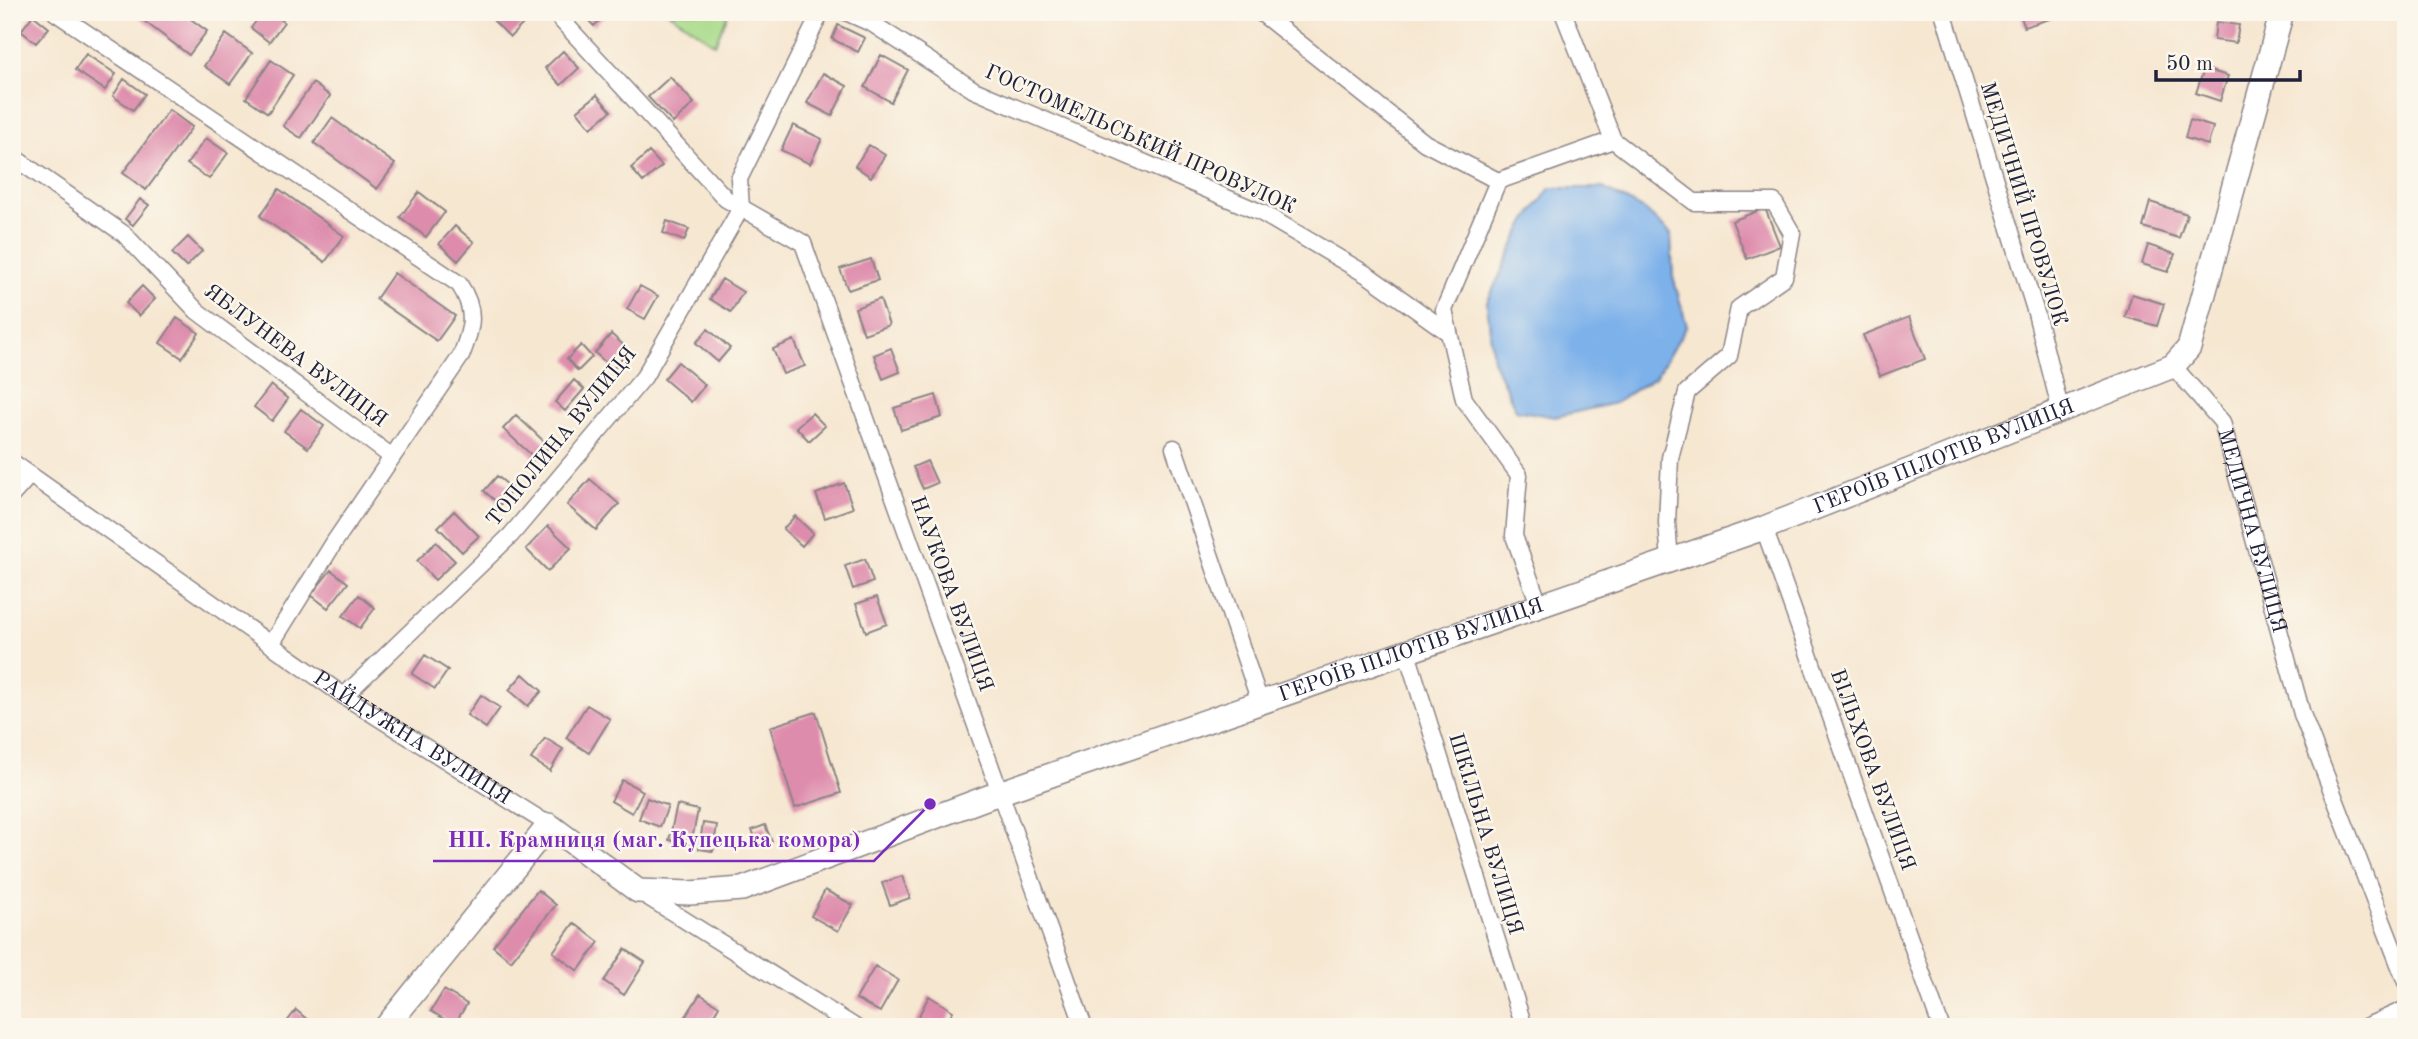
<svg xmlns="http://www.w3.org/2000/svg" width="2418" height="1039" font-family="'Old Standard TT',serif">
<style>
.green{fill:#a9db8a;stroke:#667e62;stroke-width:2}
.water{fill:#7db1ea;stroke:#506a92;stroke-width:2}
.building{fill:#de8cac}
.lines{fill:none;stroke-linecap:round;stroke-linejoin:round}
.street-casing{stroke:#8c8486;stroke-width:19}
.secondary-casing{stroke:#8c8486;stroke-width:26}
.street{stroke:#fff;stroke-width:16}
.secondary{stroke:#fff;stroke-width:23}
.labels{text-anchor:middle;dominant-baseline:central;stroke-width:5;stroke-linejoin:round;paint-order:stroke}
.street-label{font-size:21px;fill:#22223b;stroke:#fbf7ec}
.leader{fill:none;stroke:#7b2cbf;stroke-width:2.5}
.callout-dot{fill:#7b2cbf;stroke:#fbf7ec;stroke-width:2.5}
.callout-label{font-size:23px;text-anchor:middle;font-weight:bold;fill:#7b2cbf;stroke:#fbf7ec;stroke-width:5;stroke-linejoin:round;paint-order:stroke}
</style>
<rect width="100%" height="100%" fill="#fbf7ec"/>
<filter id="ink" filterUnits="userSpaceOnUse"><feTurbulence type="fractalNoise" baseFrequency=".0143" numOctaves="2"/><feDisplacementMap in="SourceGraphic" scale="14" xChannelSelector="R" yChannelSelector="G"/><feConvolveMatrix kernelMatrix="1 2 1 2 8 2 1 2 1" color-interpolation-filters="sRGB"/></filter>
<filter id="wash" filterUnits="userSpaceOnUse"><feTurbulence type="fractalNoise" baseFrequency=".00686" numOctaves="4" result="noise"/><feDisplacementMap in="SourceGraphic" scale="28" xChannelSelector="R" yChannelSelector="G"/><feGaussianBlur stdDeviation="1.57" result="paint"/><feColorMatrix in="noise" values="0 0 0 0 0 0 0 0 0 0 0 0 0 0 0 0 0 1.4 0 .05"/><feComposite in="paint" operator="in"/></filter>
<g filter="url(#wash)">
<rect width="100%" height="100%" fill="#f6e7d1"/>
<!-- green -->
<path class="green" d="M668 12H729L715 44Z"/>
<!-- water -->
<path class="water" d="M1550 188H1603L1645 210 1671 234 1673 277 1687 326 1655 377 1615 403 1555 417 1516 410 1493 360 1487 302 1523 226Z"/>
<g id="blocks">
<!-- building -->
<path class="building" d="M132 12H181L207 31 189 55Z
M263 12H271L284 22 269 42 251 28Z
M504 12H531L533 14 510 37 494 21Z
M580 12H608L594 26Z
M2020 12H2061L2062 15 2024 27Z
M33 15 49 28 36 43 21 31Z
M2216 22 2239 25 2236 43 2214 40Z
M838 25 865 38 858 52 832 39Z
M226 34 252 53 230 84 204 66Z
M563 51 579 68 561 85 545 68Z
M86 54 116 74 105 90 75 70Z
M881 55 908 70 891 102 865 87Z
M271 60 293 75 268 113 246 98Z
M2204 69 2228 76 2220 101 2196 93Z
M823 73 847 86 832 116 807 103Z
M670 77 694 103 673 123 648 97Z
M124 79 145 94 133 110 113 96Z
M313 83 330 96 301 138 283 126Z
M597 95 611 111 591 128 577 111Z
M169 110 192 127 146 190 123 173Z
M332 118 395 164 377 189 314 143Z
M2190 120 2213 127 2208 145 2185 138Z
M793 125 822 139 810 164 781 150Z
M206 138 228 153 209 179 187 164Z
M869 145 885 155 871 177 855 166Z
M649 152 662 166 643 182 631 168Z
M279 189 344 236 325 262 260 216Z
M419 192 445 212 426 237 400 217Z
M140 199 149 205 133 225 125 219Z
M2150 202 2187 214 2179 238 2143 227Z
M1765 208 1780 246 1747 259 1732 221Z
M667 221 689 229 684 241 663 233Z
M455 226 474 242 458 261 439 244Z
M188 237 202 251 186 267 172 253Z
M2148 245 2175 254 2168 272 2142 264Z
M871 259 878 280 848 290 840 269Z
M394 273 455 316 437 341 376 299Z
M722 279 743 292 731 312 710 299Z
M142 286 155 299 139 316 126 303Z
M640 286 658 296 645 319 627 309Z
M2132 294 2164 304 2157 326 2125 317Z
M880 299 889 325 864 334 855 308Z
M1909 317 1925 359 1880 376 1863 335Z
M177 318 199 333 182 358 160 343Z
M708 329 730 348 718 362 696 343Z
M611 334 629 350 613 369 595 353Z
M794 340 805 366 783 374 773 349Z
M581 345 592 357 578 371 567 359Z
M891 348 900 372 883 379 874 355Z
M678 362 705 385 691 402 664 379Z
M574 380 584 389 565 411 555 402Z
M271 385 288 399 272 421 254 407Z
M936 395 942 417 901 430 894 408Z
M301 409 324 426 308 448 284 431Z
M812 413 825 426 809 441 796 427Z
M516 415 549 446 537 460 503 429Z
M927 461 937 483 923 489 913 467Z
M497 476 513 489 500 505 484 491Z
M590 479 619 504 596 530 567 505Z
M844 483 853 508 825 518 816 494Z
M454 511 479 536 462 552 438 527Z
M795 516 813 533 802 546 783 529Z
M548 526 571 548 548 571 526 549Z
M436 542 455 561 435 580 417 561Z
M865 559 873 582 853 589 845 566Z
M331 570 348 583 328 608 311 595Z
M359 595 375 608 360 628 343 616Z
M877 597 887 624 866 632 856 604Z
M425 655 448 670 435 689 412 674Z
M523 674 542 691 528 706 509 690Z
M481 695 500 708 486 728 467 715Z
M587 705 610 719 589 753 566 738Z
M816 712 841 793 795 808 770 727Z
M545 738 563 749 550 771 531 759Z
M622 780 643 791 632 813 611 801Z
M647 798 668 806 660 827 639 819Z
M677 805 698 810 691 845 669 840Z
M703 823 717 825 713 851 699 849Z
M765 825 772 842 759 847 752 830Z
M902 876 910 898 890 905 882 883Z
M538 890 556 905 511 961 493 946Z
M825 890 853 905 838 931 811 916Z
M574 923 599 942 578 971 553 952Z
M625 949 645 962 624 995 604 981Z
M875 966 898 980 880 1012 856 999Z
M444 990 467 1004 454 1025 431 1011Z
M700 994 719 1006 707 1027H693L683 1021Z
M929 996 953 1011 943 1027H913Z
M296 1010 316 1027H283Z"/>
</g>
</g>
<g filter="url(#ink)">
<use href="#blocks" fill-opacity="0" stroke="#8c8486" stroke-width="2"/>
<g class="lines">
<defs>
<g id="street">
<path d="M55 12 459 284C477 311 472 328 461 356L335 541 271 644"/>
<path d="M554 12 726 199 803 243 1084 1027"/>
<path d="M846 12 873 24 974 90 1262 213 1369 276 1449 333"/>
<path d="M1260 12 1425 143 1498 181"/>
<path d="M1563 12 1613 140 1694 202H1774L1792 233 1784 277 1739 308 1729 356 1687 392 1670 458 1667 523 1670 561"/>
<path d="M1943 12 2036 313 2060 408"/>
<path d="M12 156 124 234 197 311 392 457"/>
<path id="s1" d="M2173 366 2222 422 2302 714 2406 982"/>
<path d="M1174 448 1261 705"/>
<path id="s2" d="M12 462 344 696 549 825"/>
<path d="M12 495 30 475"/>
<path d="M1764 528 1941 1027"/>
<path d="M1540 607 1514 536 1519 475 1464 399 1444 310 1498 181 1613 140"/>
<path d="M1407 653 1524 1027"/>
<path d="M344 696 511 535 644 377 741 208 739 179 821 12"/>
<path d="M640 892 855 1027"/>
<path d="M2365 1027 2406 1009"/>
</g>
<g id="secondary">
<path id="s3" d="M386 1027 549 825 638 891 690 893 742 889 999 793 1764 528 2173 366 2189 348 2282 12"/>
</g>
</defs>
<!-- street casing -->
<use href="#street" class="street-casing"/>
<!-- secondary casing -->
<use href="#secondary" class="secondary-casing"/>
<!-- street -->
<use href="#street" class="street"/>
<!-- secondary -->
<use href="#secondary" class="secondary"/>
</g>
</g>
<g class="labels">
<!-- street labels -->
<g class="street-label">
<text transform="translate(1140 140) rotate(24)">ГОСТОМЕЛЬСЬКИЙ ПРОВУЛОК</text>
<text transform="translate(2023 204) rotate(73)">МЕДИЧНИЙ ПРОВУЛОК</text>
<text transform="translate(295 356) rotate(37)">ЯБЛУНЕВА ВУЛИЦЯ</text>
<text transform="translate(562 437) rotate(-51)">ТОПОЛИНА ВУЛИЦЯ</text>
<text stroke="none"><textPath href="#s3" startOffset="1752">ГЕРОЇВ ПІЛОТІВ ВУЛИЦЯ</textPath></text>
<text stroke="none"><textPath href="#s1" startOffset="187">МЕДИЧНА ВУЛИЦЯ</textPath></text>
<text transform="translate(951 594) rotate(70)">НАУКОВА ВУЛИЦЯ</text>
<text stroke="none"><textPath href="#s3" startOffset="1185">ГЕРОЇВ ПІЛОТІВ ВУЛИЦЯ</textPath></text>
<text stroke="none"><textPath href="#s2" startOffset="486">РАЙДУЖНА ВУЛИЦЯ</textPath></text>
<text transform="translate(1872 770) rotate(70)">ВІЛЬХОВА ВУЛИЦЯ</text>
<text transform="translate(1485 834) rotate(73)">ШКІЛЬНА ВУЛИЦЯ</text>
</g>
</g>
<!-- callouts -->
<path class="leader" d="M930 804L874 861H433"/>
<circle class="callout-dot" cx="930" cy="804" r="7"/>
<g class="callout-label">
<text x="654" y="847">НП. Крамниця (маг. Купецька комора)</text>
</g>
<!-- margin -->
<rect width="2418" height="1039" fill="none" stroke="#fbf7ec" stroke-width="42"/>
<!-- scale -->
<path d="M2156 70v10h144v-10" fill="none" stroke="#22223b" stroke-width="3.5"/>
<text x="2166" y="70" font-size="21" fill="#22223b" stroke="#fbf7ec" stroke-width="5" paint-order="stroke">50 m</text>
</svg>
